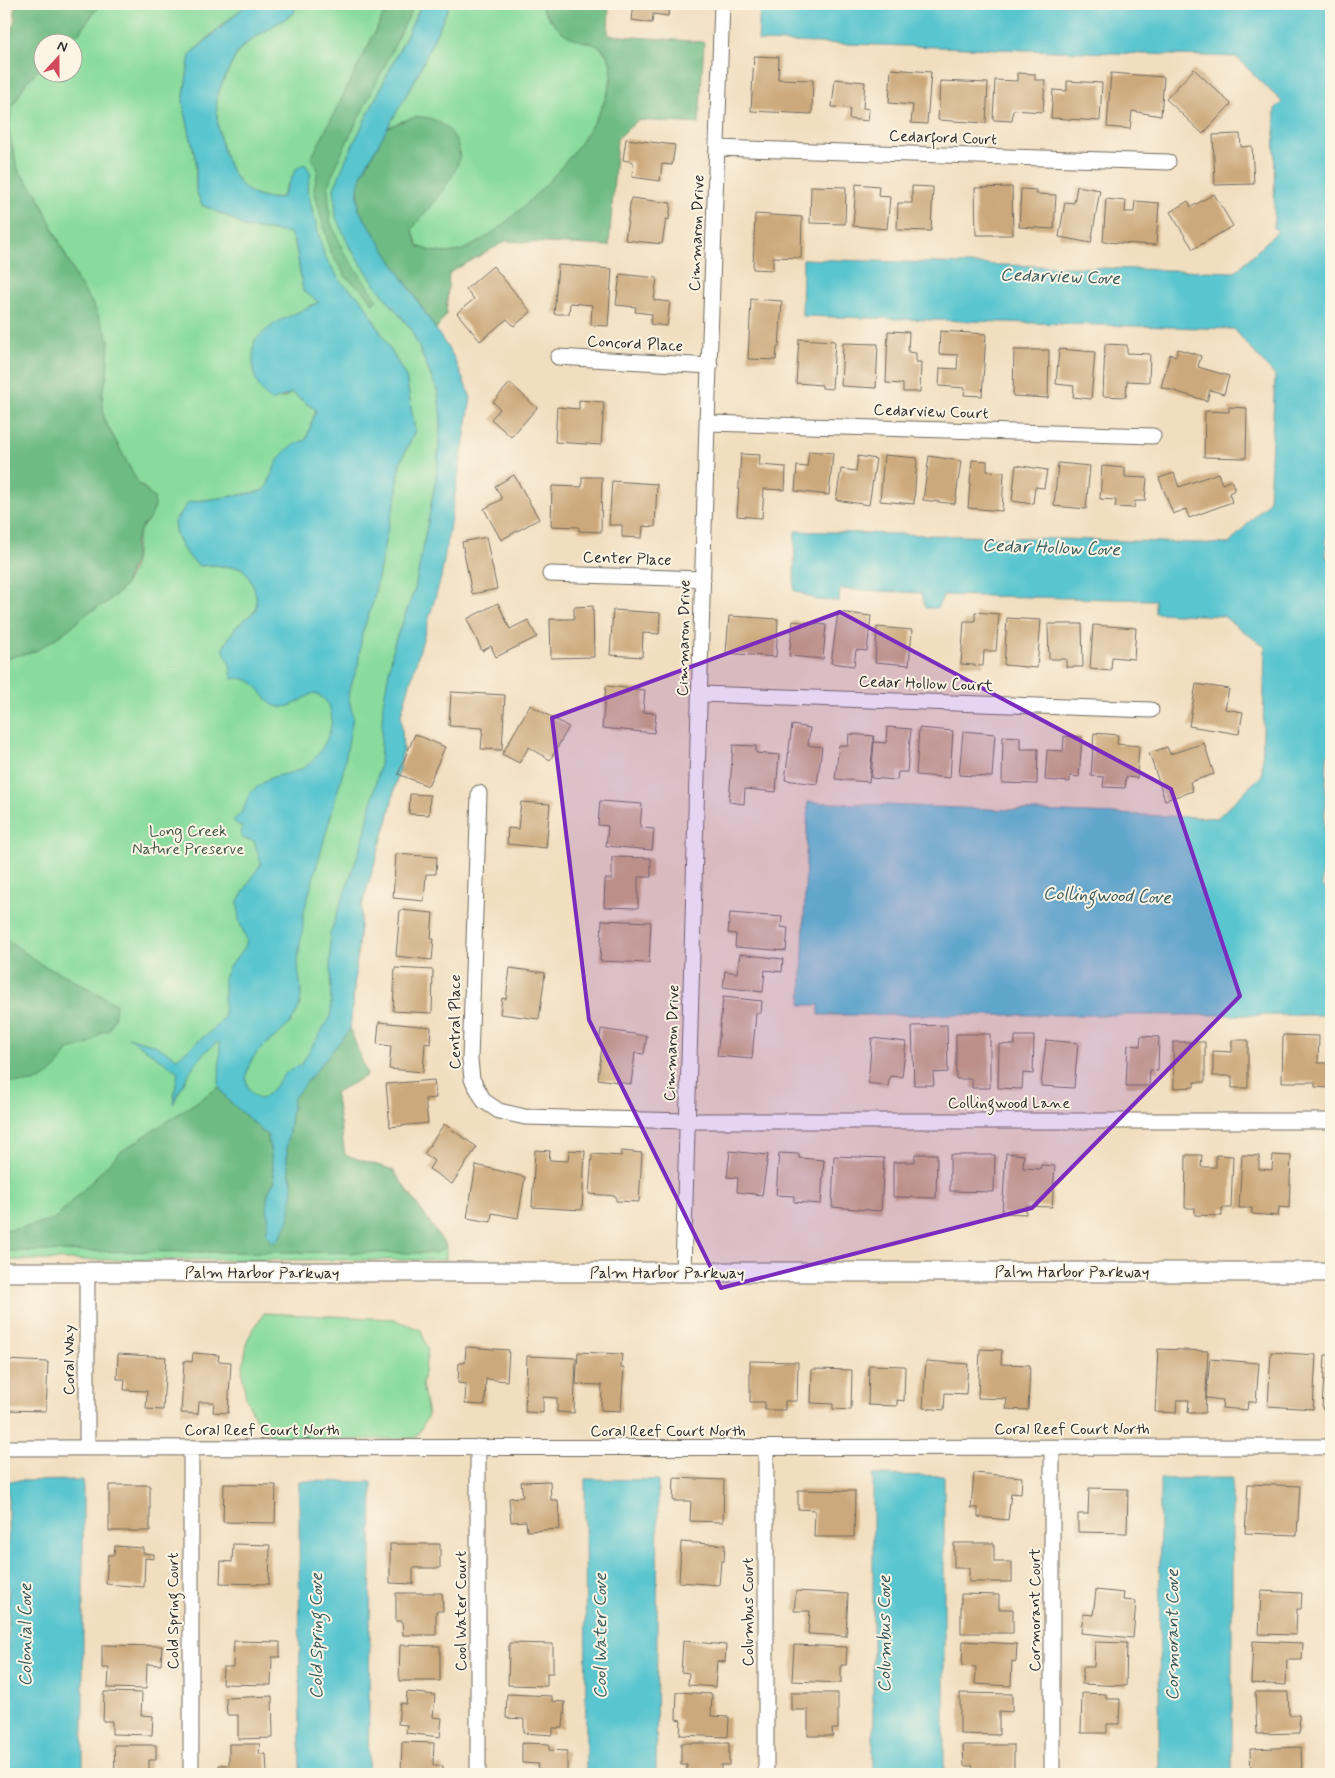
<svg xmlns="http://www.w3.org/2000/svg" width="1335" height="1778" font-family="Mynerve,sans-serif">
<style>
.green{fill:#88db9d;stroke:#5a8364}
.forest{fill:#6ebb84;stroke:#4c7358}
.water{fill:#58c5cf;stroke:#42787d}
.building{fill:#cca97c}
.lines{fill:none;stroke-linecap:round;stroke-linejoin:round}
.minor-casing{stroke:#706a5f;stroke-width:17}
.tertiary-casing{stroke:#706a5f;stroke-width:21}
.minor{stroke:#fff;stroke-width:15}
.tertiary{stroke:#fff;stroke-width:19}
.marked{fill:#7b2cbf;fill-opacity:0.2;stroke:#7b2cbf;stroke-width:4;stroke-linejoin:round}
.labels{text-anchor:middle;dominant-baseline:central;stroke-width:4;stroke-linejoin:round;paint-order:stroke}
.street-label{font-size:16px;fill:#2b2b2b;stroke:#fcf5e5}
.park-label{font-size:16px;fill:#425748;stroke:#fcf5e5}
.water-label{font-size:18px;font-style:italic;fill:#38595c;stroke:#fcf5e5}
</style>
<rect width="100%" height="100%" fill="#fcf5e5"/>
<filter id="ink" filterUnits="userSpaceOnUse"><feTurbulence type="fractalNoise" baseFrequency=".02" numOctaves="2"/><feDisplacementMap in="SourceGraphic" scale="10" xChannelSelector="R" yChannelSelector="G"/><feConvolveMatrix kernelMatrix="1 2 1 2 8 2 1 2 1" color-interpolation-filters="sRGB"/></filter>
<filter id="wash" filterUnits="userSpaceOnUse"><feTurbulence type="fractalNoise" baseFrequency=".0096" numOctaves="4" result="noise"/><feDisplacementMap in="SourceGraphic" scale="20" xChannelSelector="R" yChannelSelector="G"/><feGaussianBlur stdDeviation="1.12" result="paint"/><feColorMatrix in="noise" values="0 0 0 0 0 0 0 0 0 0 0 0 0 0 0 0 0 1.4 0 .05"/><feComposite in="paint" operator="in"/></filter>
<g filter="url(#wash)">
<rect width="100%" height="100%" fill="#f1debf"/>
<!-- green -->
<path class="green" d="M100 4H247L215 31 190 55 183 103 196 161V191L202 205 231 218 244 227 290 233 296 247 303 290 320 302 300 312 282 399 292 393 316 410 306 440C292 444 279 457 273 471 271 476 269 485 265 489 261 493 199 501 189 502L174 522C176 542 184 553 199 566L213 565 242 568C253 581 258 592 256 610L235 628 223 648 349 696 362 634 373 602 388 527 396 499 400 463 415 431 406 377 362 300 341 283 324 255 307 190 287 184 282 197C231 209 214 135 217 98 218 89 235 56 240 50 249 39 281 22 294 13L296 4H422L346 159 349 246 377 287 411 329 438 392 441 419 436 479 415 589 394 644 403 750 388 818 362 905 350 1029 367 1075 335 1093 345 1155 393 1170 446 1246V1260H4V580L93 610C115 599 134 581 136 555 137 535 137 532 151 517L147 490 138 483 104 419 102 394 107 375 94 306 78 282 37 194 18 170 9 133 11 109 26 82 42 67V72H72V42H69L79 33Z
M450 4H539C544 10 549 20 556 25 574 37 608 41 611 67 618 120 508 237 459 251 444 255 432 252 418 246L412 229 433 201 443 126C421 112 409 118 387 128L415 80Z
M264 1313 393 1319 421 1330 428 1350 422 1384 428 1415 416 1438 276 1442 256 1420 246 1398 242 1372 248 1338Z"/>
<!-- forest -->
<path class="forest" d="M15 4H100L79 33 69 42H42V67L26 82 11 109 9 133 18 170 37 194 78 282 94 306 109 340 107 375 102 394 104 419 138 483 154 498 155 506 151 517 142 526 135 542V559L124 587 106 603 89 612 65 632 36 651 4 659V65L15 19Z
M389 4H415L340 156 328 186 330 221 343 251 377 299 373 304 368 295 346 277 330 251 314 189 318 169 311 159Z
M539 4H609L608 35 704 42 699 124 638 120 617 139 609 246 506 241 449 273 446 315 436 329 359 210 358 182 387 128C396 124 406 119 416 117 439 114 466 139 458 163 452 183 425 212 412 229L418 246C432 252 444 255 459 251 506 238 622 116 611 65 605 38 583 46 567 35 555 28 547 14 539 4Z
M4 937 42 965 67 976 116 1004 114 1019 109 1030 102 1032 90 1044 68 1050C59 1068 45 1083 23 1083 17 1084 11 1081 4 1082Z
M350 1029 367 1075 335 1093 345 1155 393 1170 446 1246 437 1253 4 1251V1229H18L55 1219 119 1153 219 1087 227 1099 268 1136 275 1181C262 1197 272 1215 266 1233L276 1242 279 1239 289 1220 292 1180 287 1162V1146L293 1099Z"/>
<!-- water -->
<path class="water" d="M247 4H296L294 13C281 22 249 39 240 49 235 56 218 89 217 98 214 134 231 210 282 197L296 169 305 164 311 173 307 190 324 255 341 282 362 300 406 377 415 431 400 463 396 499 388 527 373 602 362 634 358 665 348 694 353 717 343 772 303 915C304 932 299 945 298 961 298 975 303 989 300 1003 293 1030 273 1035 258 1052 244 1067 240 1091 261 1099 280 1087 278 1072 301 1065L331 1015 330 934 364 837 380 764 383 704 394 644 415 589 436 479 441 419 438 392 411 329 377 287 349 246 336 217 334 189 346 159 422 4H450L415 80 364 169C357 183 357 194 359 210L453 356 471 398 441 578 401 714 403 750 388 818 362 905 350 1029 293 1099 287 1146V1162L293 1188 289 1220 279 1239 276 1242H271L266 1233C273 1211 259 1202 275 1181L268 1136 227 1099 219 1087 220 1043 218 1042C195 1056 185 1081 173 1104L178 1072 128 1037 155 1045 177 1058 211 1031 224 1017V978L229 967 245 947 247 940 239 921 238 901 261 863 254 841 241 838 242 827 233 821C236 817 241 814 243 810 246 804 247 797 251 792 254 789 259 786 263 783 274 773 293 775 305 767 328 751 347 704 313 693 304 698 295 706 284 707 261 710 263 673 232 679L230 665 223 648 235 628 256 610C258 593 253 581 242 568L213 565 199 566C184 553 176 542 174 522L189 502C199 501 260 493 264 490 268 487 269 481 271 476 278 457 286 446 306 440L316 410 292 393 272 401C251 385 251 364 255 340L275 323 319 302 303 291 296 247 290 233 244 227 231 218 202 205 196 191V161L183 103 190 55Z
M760 4H1331V384L1326 558 1331 557V751L1327 756 1322 885 1331 894V1015H819V1005H801L808 802 1217 818 1262 775 1265 647 1223 616 1155 613V600L944 595 937 608H925L921 593 840 589 839 601 817 600 794 590 795 531 1229 544 1269 501 1275 376 1234 329 802 316 803 259 1235 272 1278 231 1274 228 1275 109 1282 102 1236 57 758 41Z
M873 1475 944 1476V1774H873Z
M1232 1478V1774H1159L1160 1479Z
M585 1479 658 1480 656 1774H586Z
M83 1480V1774H9L8 1481Z
M299 1481 372 1482 368 1774H300Z"/>
<g id="blocks">
<!-- building -->
<path class="building" d="M634 4H670L668 16 653 14 652 23 632 20Z
M754 56 779 57 778 79 813 80 812 114 751 111Z
M891 69 931 72 927 124 911 123 913 105 889 103Z
M1194 69 1231 104 1203 134 1166 99Z
M1017 73 1035 74V80H1045L1043 112 1013 110 1012 121 993 120 995 80 1017 81Z
M1111 73 1164 77 1161 116 1132 111 1130 129 1107 127Z
M835 79 865 82 863 108 869 109 868 121 849 119 850 108 832 107Z
M940 81 988 83 986 123 938 120Z
M1067 81 1102 83 1100 121 1051 118 1053 90 1067 91Z
M1240 134 1241 147 1252 146 1254 184 1215 185 1213 135Z
M626 139 675 145 672 165 662 164 660 181 632 177 633 162 623 160Z
M856 184 879 186 878 196 890 197 887 229 853 226Z
M811 186 846 187 845 224 810 223Z
M912 186 933 187 931 231 897 230 898 203H912Z
M1077 186 1100 190 1091 243 1059 237 1065 202 1074 203Z
M1012 187 1013 235H976L975 188Z
M1021 189 1037 190 1036 194 1056 195 1054 229 1019 227Z
M1214 194 1233 226 1193 249 1170 212 1188 201 1191 207Z
M631 198 671 203 669 220 666 219 662 244 625 240Z
M1106 199 1126 201 1125 212H1134L1135 201 1159 203 1156 245 1103 242Z
M755 214 802 217 801 258 773 257V270L753 269Z
M558 265 612 269 608 326 591 325 592 305 570 303 569 314H554Z
M493 266 531 312 514 326 507 319 480 341 457 313 474 299 466 289Z
M620 274 657 278 654 300 670 302 667 326 650 324 652 314 635 312 636 307 616 305Z
M751 299 782 301 779 347H777L776 360 748 359Z
M888 331 909 332 908 352 916 353V362H921L920 392H903V384L886 383Z
M940 331 986 334 982 396 964 395 965 388 939 386 940 368 957 369 958 355 939 354Z
M799 339 835 341 832 389 822 388V385L796 383Z
M843 343 878 344 876 388 841 386Z
M1105 344 1127 345V353L1150 354 1149 382 1127 381 1126 397 1103 396Z
M1059 349 1095 352 1091 399 1073 397 1074 386 1056 384Z
M1178 349 1201 356 1198 367 1229 376 1224 394 1210 390 1207 401 1161 387 1170 354 1176 356Z
M1014 350H1049L1048 398 1013 396Z
M510 383 537 408 511 437 491 419 500 409 493 402Z
M579 400 604 402 601 445 555 442 557 407 579 409Z
M1229 407 1247 408 1246 458 1204 457 1205 411 1229 412Z
M809 451 833 453 829 495 795 491 797 466 807 467Z
M741 454 760 455 759 465 786 467 785 490 764 489 762 518 737 516Z
M884 455 917 458 914 504 880 501Z
M858 456 876 459 869 505 836 500 841 469 856 471Z
M929 456 961 461 955 504 923 500Z
M972 460 987 461V471L1004 472 1002 511 968 508Z
M1058 463 1090 466 1086 509 1054 506Z
M1016 465 1047 470 1044 488 1035 487 1033 504 1012 501Z
M1102 466 1125 468V477L1147 478 1145 501H1135L1134 508 1115 507 1116 500 1100 499Z
M1174 473 1179 487 1218 473 1222 484 1231 480 1235 490 1229 493 1232 502 1189 518 1186 509 1173 514 1159 478Z
M514 475 539 519 501 540 484 509 502 499 495 486Z
M582 477H602L601 532 579 531V527L551 526 552 486 582 487Z
M612 481 657 484 655 527 643 526 642 538 622 537V525H609Z
M486 537 497 589 472 594 462 542Z
M498 603 510 629 528 620 537 637 496 657 491 646 482 651 467 619Z
M593 606 594 657 551 658 550 619H574V607Z
M613 610 660 613 659 634 643 633 642 657 610 655Z
M838 612 871 616 867 651 856 650 854 666 831 663Z
M975 612 999 614 996 651H984L983 666 961 664 964 621H975Z
M729 616 778 619 776 657 726 653Z
M1007 618 1041 620 1037 668 1004 665Z
M793 621 826 625 823 659 789 656Z
M1048 624H1082L1083 667H1066V659H1049Z
M1093 625 1136 628 1134 659 1112 657 1111 671 1090 669Z
M877 627 912 630 909 665 875 662Z
M1196 684 1229 689 1225 709 1243 712 1239 734 1189 726Z
M606 686 645 690 643 712 656 713 654 733 602 728Z
M451 692 505 695 502 750 481 749 483 728 449 726Z
M530 705 569 727 550 760 529 747 519 763 502 754Z
M792 725 810 728 808 745 822 747 817 784 785 780Z
M887 727 911 729 907 772H898L897 780 871 778 874 742 886 743Z
M919 728 953 731 950 778 916 775Z
M963 731 995 734 992 777 959 775Z
M1094 733 1118 735 1117 744 1139 746 1137 778 1126 777 1125 788 1103 787 1104 777 1091 776Z
M415 734 445 747 428 786 398 774Z
M849 734 874 736 869 782 835 779 839 745 848 746Z
M1003 736 1020 737V749H1038L1037 784 1002 783Z
M1064 736 1082 737 1079 777 1070 776V782L1045 780 1047 750 1063 751Z
M1204 743 1214 774 1190 782 1193 791 1165 800 1149 753 1167 747 1170 754Z
M733 745 756 746V753L779 755 776 792 745 789 744 804 729 802Z
M410 794 430 795 429 815 409 814Z
M600 801 642 804 640 828 654 829 652 850 606 846 608 826 598 825Z
M521 802 550 804 546 848 507 844 508 828 518 829Z
M396 854 437 857 436 874H426L424 901 393 898Z
M612 857 651 858V877H638V908L604 907 605 879H612Z
M400 910 433 913 431 939H434L432 960 396 956Z
M730 913 782 917 781 927 788 928 786 951 735 947 736 934 728 933Z
M602 920 651 922 649 963 600 961Z
M740 954 783 959 782 972 765 970 763 992 723 987 725 971 737 973Z
M395 968 433 970 432 1013 393 1011Z
M510 968 545 973 539 1019 500 1014 502 998 506 999Z
M723 997 762 1001 761 1013H756L752 1059 717 1056Z
M379 1022 431 1027 430 1044 425 1043 423 1072 389 1069 391 1046 377 1044Z
M947 1025 948 1072 933 1073 934 1085H914L912 1026Z
M601 1029 647 1036 644 1054 635 1053 631 1084 598 1079 602 1046 599 1045Z
M956 1034H990V1088H972V1079H956Z
M1283 1035 1319 1036 1318 1063H1331V1088L1315 1087V1082H1282Z
M1015 1036H1034L1033 1074 1023 1073 1022 1089 998 1088 999 1044 1015 1045Z
M1141 1036 1159 1037 1158 1071 1150 1070 1149 1086H1126L1128 1045 1140 1046Z
M872 1038 906 1042 902 1077 890 1076 888 1086 868 1083Z
M1046 1040 1078 1043 1074 1088 1041 1086Z
M1232 1040H1248V1088H1232V1076H1213V1051L1232 1052Z
M1173 1042H1205V1082H1194V1087L1174 1088Z
M434 1080 436 1098 425 1099 428 1123 390 1127 386 1084Z
M444 1124 477 1147 452 1184 429 1169 434 1161 424 1154Z
M535 1150 550 1151 549 1160 568 1161 569 1150 585 1151 582 1210 532 1207Z
M621 1151 642 1153 639 1202 616 1201V1196L589 1194 592 1154 621 1156Z
M730 1151 768 1155 762 1195 737 1192 738 1178 727 1177Z
M779 1153 799 1154V1158L824 1160 821 1204 794 1202V1196L776 1195Z
M1006 1153 1024 1155 1023 1168 1040 1169 1041 1165 1055 1166 1052 1207 1026 1206V1214L1002 1213Z
M915 1154H937L936 1198 893 1197V1162H915Z
M950 1155H995L994 1192 950 1191Z
M1186 1155H1202L1201 1167H1216V1155L1233 1156 1231 1208H1222V1216L1195 1215V1208H1185Z
M1242 1155 1259 1156V1169L1272 1170 1273 1155 1291 1156 1289 1208 1279 1207 1278 1216 1252 1214V1208H1239Z
M834 1156 884 1158 881 1211 832 1207Z
M476 1165 525 1177 518 1218 492 1213 491 1222 467 1218Z
M466 1347 509 1350 507 1381 486 1379 485 1405 465 1404 466 1384 458 1383 459 1363H465Z
M980 1349 1002 1350 1001 1364 1030 1365 1028 1410 1006 1409 1007 1399 978 1398Z
M1158 1349 1208 1351 1205 1413H1188L1189 1400H1177L1176 1413 1155 1412Z
M578 1352 622 1354 621 1368H624L621 1411 601 1410 602 1385 576 1384Z
M1271 1352 1316 1355 1313 1409 1268 1406Z
M193 1353 219 1355 218 1361 231 1362 228 1413 213 1412 214 1402H199L198 1414 181 1413 184 1361 192 1362Z
M118 1354 166 1357 163 1410 146 1409 147 1391 124 1390 125 1379H117Z
M1325 1355H1331V1410L1322 1409Z
M527 1356 576 1358 574 1413 557 1412V1398L543 1397V1413L525 1412Z
M1210 1359 1259 1363 1256 1402H1248L1247 1410 1222 1408 1223 1400 1206 1398Z
M4 1360 48 1362 46 1411 4 1410Z
M750 1361 798 1362 797 1401H785V1410H765V1402H750Z
M926 1361 968 1364 966 1394 945 1393 944 1410 923 1408Z
M869 1365 905 1366 904 1401 897 1400V1406L868 1405Z
M812 1369 852 1370 851 1410 833 1409V1404L811 1403Z
M974 1473 1022 1477 1021 1494 1011 1493 1008 1520 978 1517V1508H971Z
M674 1478 724 1480 723 1522 690 1521 691 1501H673Z
M550 1481 551 1500H558L560 1529 527 1531 526 1521 511 1522 509 1498 523 1497 521 1482Z
M224 1484 276 1485 275 1523 223 1522Z
M1248 1484 1300 1486 1297 1535 1245 1533Z
M109 1485H150V1531H109Z
M1089 1488 1128 1489 1127 1533 1078 1532V1514H1088Z
M798 1490 855 1491 854 1537H814L815 1510 798 1509Z
M681 1542 725 1545 724 1561H721L719 1585 679 1582Z
M954 1543H994V1562H1012V1582H969V1568H954Z
M233 1544 270 1545 269 1584 220 1583 221 1561 232 1562Z
M390 1544H440V1568H413V1584L390 1583Z
M115 1546 143 1548V1553L154 1554V1559L145 1558 144 1587 106 1584 108 1555H114Z
M1096 1590 1124 1593 1123 1600 1136 1601 1133 1638 1081 1633 1083 1614 1093 1615Z
M796 1591 848 1594 846 1636 808 1634 810 1611H794Z
M1261 1591 1302 1593 1301 1609H1297L1296 1635 1259 1634Z
M396 1593H442L443 1611H436V1635H403L402 1621H396Z
M961 1594 999 1595V1609H1013V1633H961Z
M234 1641 280 1642V1657H272L271 1685 222 1684 223 1667H233Z
M683 1641 726 1645 725 1662 717 1661 715 1687 688 1685 689 1673 681 1672Z
M963 1641 1017 1644 1016 1662 1012 1661 1011 1686 975 1684 976 1667 962 1666Z
M1253 1641 1303 1643 1302 1660H1287L1286 1685 1251 1683Z
M1095 1642 1127 1643 1126 1686 1082 1684 1083 1667H1094Z
M509 1643 553 1644V1673H547V1686L508 1685Z
M102 1645 162 1646 161 1665 147 1664 146 1689 108 1688 109 1668H102Z
M400 1645 440 1646V1681H399Z
M794 1645 847 1647 846 1665H841V1683L792 1681Z
M104 1692 142 1693 141 1715 153 1716 152 1735 112 1734V1721H103Z
M407 1692 435 1695 433 1717 442 1718 440 1737 406 1733 407 1725 398 1724 400 1703 406 1704Z
M677 1692 712 1694 711 1716 729 1717 728 1737 680 1735 681 1720 676 1719Z
M1255 1692H1288L1289 1715H1299L1300 1733 1257 1734Z
M791 1693H838V1729H832L833 1736H808V1710H791Z
M960 1693 1012 1694V1712L999 1711V1735L960 1734Z
M1082 1693 1106 1694V1699H1120L1119 1724H1107V1733H1081Z
M507 1694 552 1696V1701L565 1702 563 1728H553V1735L524 1733V1719L506 1718Z
M272 1696 273 1738 238 1739V1715H227L226 1698Z
M402 1742 434 1743 433 1766H443L442 1774H401Z
M522 1743 549 1744V1750L567 1751V1774H537L538 1764 522 1763Z
M681 1743H729V1765H721V1774H687V1765H681Z
M229 1744H260L259 1754H266L267 1774H219V1765H229Z
M114 1745H156V1760H149V1774H115Z
M963 1745H1014V1768H1002V1774H973V1766H964Z
M1301 1747 1302 1774H1251L1250 1749Z"/>
</g>
</g>
<g filter="url(#ink)">
<use href="#blocks" fill-opacity="0" stroke="#706a5f" stroke-width="1"/>
<g class="lines">
<defs>
<path id="minor" d="M717 148 1168 162
M558 357 710 366
M707 423 1153 436
M550 574 703 579
M701 694 1151 710
M479 793 470 1060 472 1079 484 1101 499 1111 525 1117 687 1121H1331
M87 1273V1448
M683 1273 707 423 722 4
M478 1447V1774
M1052 1447V1774
M4 1448 1331 1447
M191 1448V1774
M766 1449V1774"/>
<path id="tertiary" d="M4 1272H1331"/>
</defs>
<!-- minor casing -->
<use href="#minor" class="minor-casing"/>
<!-- tertiary casing -->
<use href="#tertiary" class="tertiary-casing"/>
<!-- minor -->
<use href="#minor" class="minor"/>
<!-- tertiary -->
<use href="#tertiary" class="tertiary"/>
</g>
</g>
<!-- marked area -->
<path class="marked" d="M840 612 1171 789 1240 996 1032 1208 721 1288 589 1020 552 718Z"/>
<g class="labels">
<!-- street labels -->
<g class="street-label">
<text transform="translate(943 138) rotate(2)">Cedarford Court</text>
<text transform="translate(697 233) rotate(-88)">Cimmaron Drive</text>
<text transform="translate(635 344) rotate(3)">Concord Place</text>
<text transform="translate(931 412) rotate(2)">Cedarview Court</text>
<text transform="translate(627 559) rotate(2)">Center Place</text>
<text transform="translate(684 638) rotate(-89)">Cimmaron Drive</text>
<text transform="translate(926 684) rotate(2)">Cedar Hollow Court</text>
<text transform="translate(455 1022) rotate(-90)">Central Place</text>
<text transform="translate(672 1043) rotate(-88)">Cimmaron Drive</text>
<text x="1009" y="1103">Collingwood Lane</text>
<text x="1072" y="1272">Palm Harbor Parkway</text>
<text x="262" y="1273">Palm Harbor Parkway</text>
<text x="667" y="1273">Palm Harbor Parkway</text>
<text transform="translate(69 1360) rotate(-90)">Coral Way</text>
<text x="1072" y="1429">Coral Reef Court North</text>
<text x="262" y="1430">Coral Reef Court North</text>
<text x="668" y="1431">Coral Reef Court North</text>
<text transform="translate(1035 1610) rotate(-90)">Cormorant Court</text>
<text transform="translate(173 1611) rotate(-90)">Cold Spring Court</text>
<text transform="translate(461 1611) rotate(-90)">Cool Water Court</text>
<text transform="translate(748 1612) rotate(-90)">Columbus Court</text>
</g>
<!-- park labels -->
<g class="park-label">
<text x="188" y="831">Long Creek<tspan x="188" dy="18">Nature Preserve</tspan></text>
</g>
<!-- water labels -->
<g class="water-label">
<text transform="translate(1060 277) rotate(2)">Cedarview Cove</text>
<text transform="translate(1051 548) rotate(2)">Cedar Hollow Cove</text>
<text transform="translate(1107 896) rotate(2)">Collingwood Cove</text>
<text transform="translate(885 1634) rotate(-90)">Columbus Cove</text>
<text transform="translate(26 1635) rotate(-90)">Colonial Cove</text>
<text transform="translate(1173 1635) rotate(-90)">Cormorant Cove</text>
<text transform="translate(317 1636) rotate(-90)">Cold Spring Cove</text>
<text transform="translate(601 1636) rotate(-90)">Cool Water Cove</text>
</g>
</g>
<!-- margin -->
<rect width="1335" height="1778" fill="none" stroke="#fcf5e5" stroke-width="20"/>
<!-- north arrow -->
<g transform="translate(58 58) rotate(21)"><circle r="24" fill="#fcf5e5" stroke="#a8a49b"/>
<path d="M0-4L9 19L0 12L-9 19Z" fill="#d1495b"/>
<text y="-8" font-size="14" font-weight="bold" text-anchor="middle" fill="#2b2b2b">N</text>
</g>
</svg>
